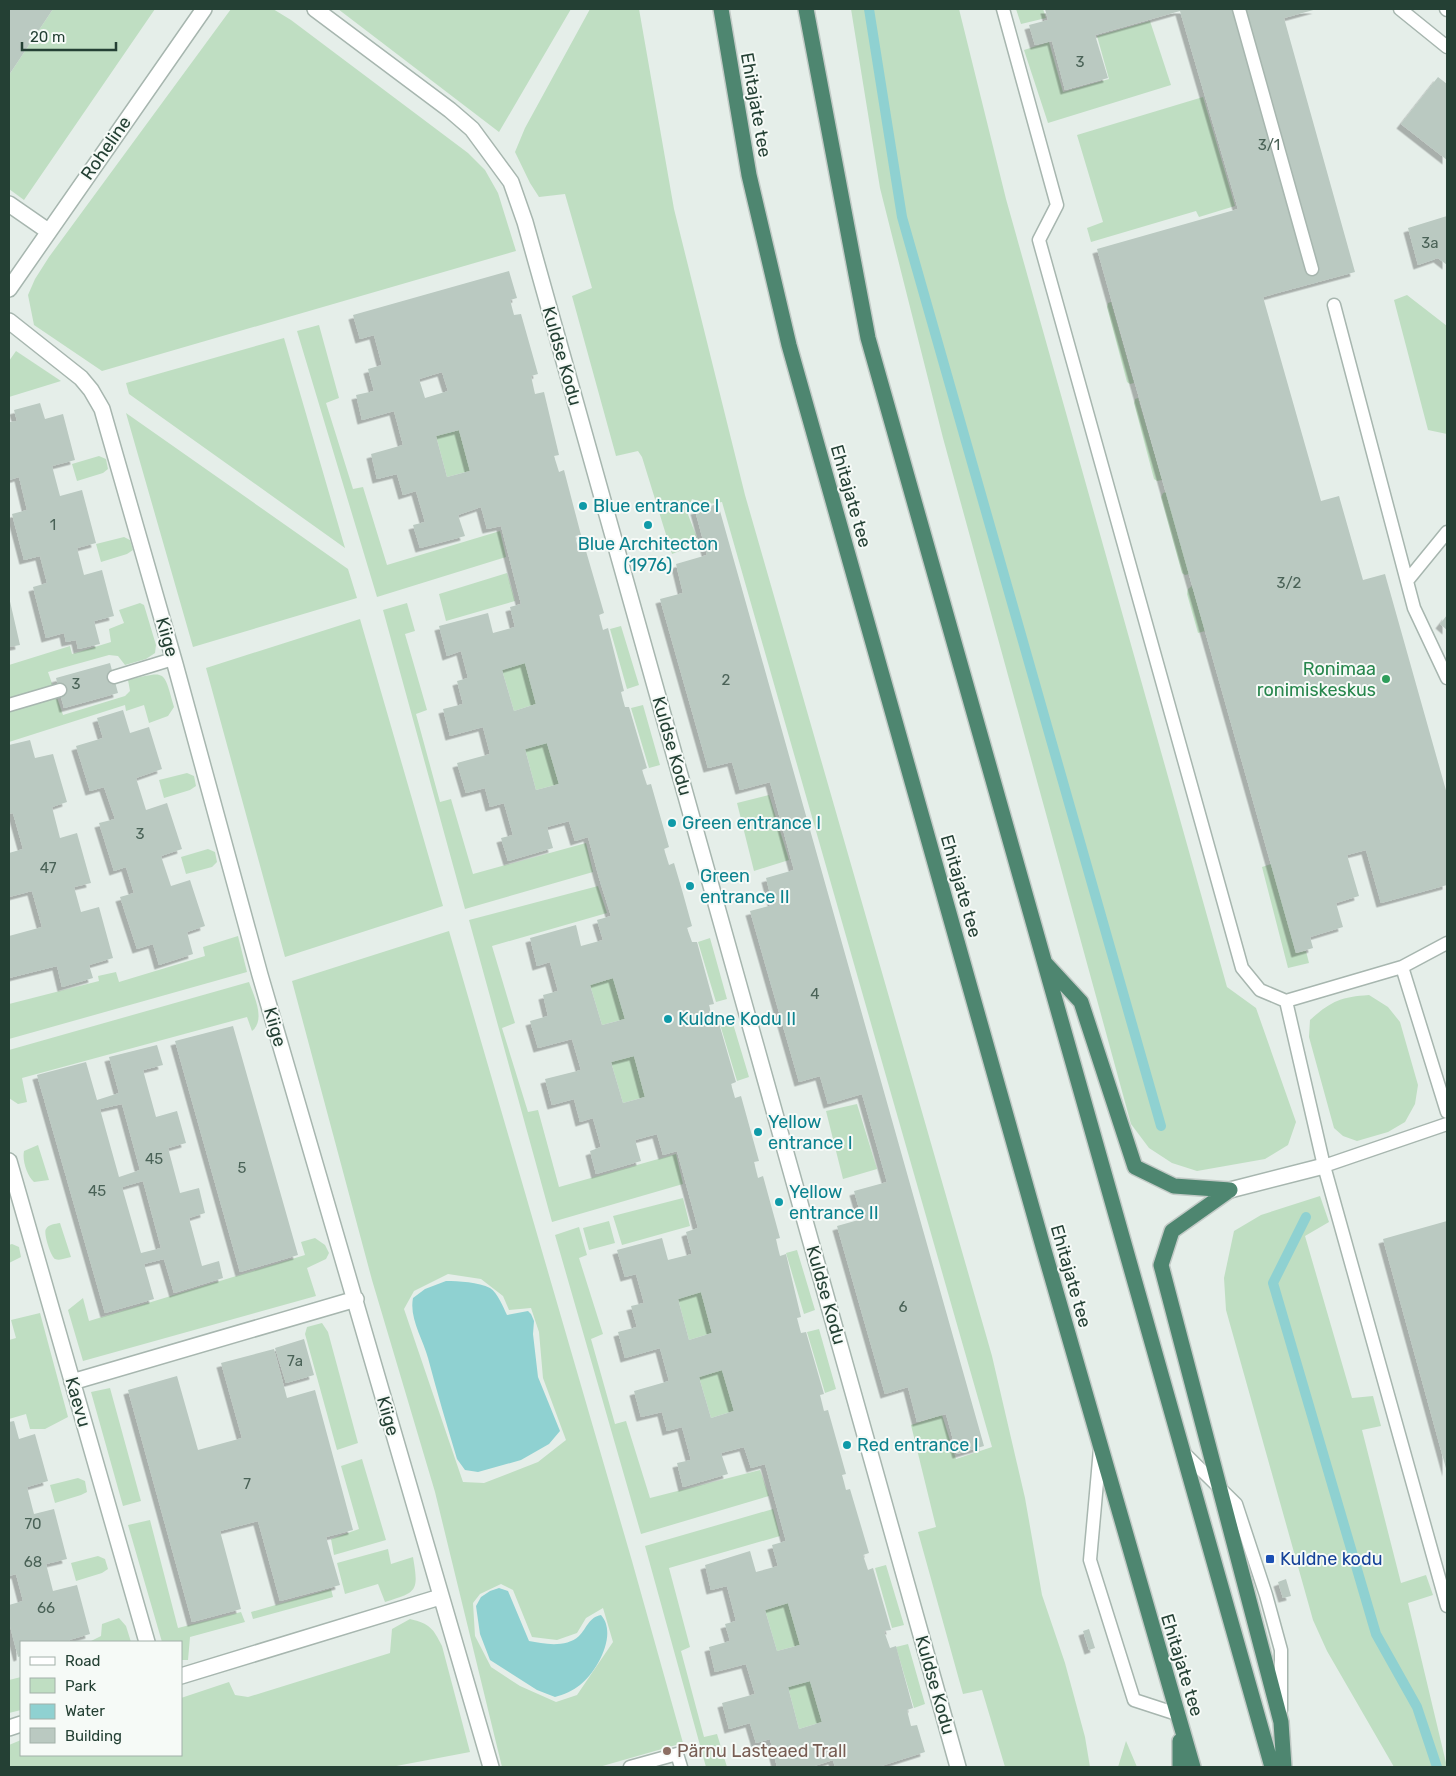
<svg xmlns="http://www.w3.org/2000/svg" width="1456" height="1776" font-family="Rubik,sans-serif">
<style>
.green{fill:#bfdec2;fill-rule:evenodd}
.water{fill:#8fd1d1}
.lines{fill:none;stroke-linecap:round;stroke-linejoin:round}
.stream{stroke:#8fd1d1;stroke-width:10}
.building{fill:#bac9c1;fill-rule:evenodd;filter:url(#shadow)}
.service-casing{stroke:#a7b6af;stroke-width:15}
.minor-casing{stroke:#a7b6af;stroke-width:18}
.trunk-casing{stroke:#c2cac6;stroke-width:18}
.service{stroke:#fff;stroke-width:12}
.minor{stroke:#fff;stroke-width:15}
.trunk{stroke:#4e8670;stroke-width:15}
.culture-dot{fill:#0f9aa8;stroke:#f6faf7;stroke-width:2}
.leisure-dot{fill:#2e9e5b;stroke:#f6faf7;stroke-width:2}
.transit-dot{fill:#1a4fb4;stroke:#f6faf7;stroke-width:2}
.education-dot{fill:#8d6e63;stroke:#f6faf7;stroke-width:2}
.labels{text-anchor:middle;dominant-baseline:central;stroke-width:4;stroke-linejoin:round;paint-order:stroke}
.number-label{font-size:15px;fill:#4a6257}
.street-label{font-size:18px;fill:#244034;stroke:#f6faf7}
.culture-label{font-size:18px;fill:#0d838f;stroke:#f6faf7;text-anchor:start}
.leisure-label{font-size:18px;fill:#27864d;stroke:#f6faf7;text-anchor:end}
.transit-label{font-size:18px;fill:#164399;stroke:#f6faf7;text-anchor:start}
.education-label{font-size:18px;fill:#785e54;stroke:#f6faf7;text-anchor:start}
</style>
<defs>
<filter id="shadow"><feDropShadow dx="-4.5" dy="4.5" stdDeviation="0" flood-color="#0004"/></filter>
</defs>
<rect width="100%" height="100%" fill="#e5eee9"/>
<!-- green -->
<path class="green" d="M53 9H155L24 200 9 189V75Z
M231 9H273L291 20 468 153 485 170 498 193 516 251 102 371 34 325 28 295 35 279 49 257Z
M338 9H571L499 132Z
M590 9H639L674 209 745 495 992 1356 1025 1498 1042 1595 1065 1663 1085 1737 1090 1767H1005L982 1690 963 1694 918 1532 936 1527 911 1425 942 1415 956 1459 992 1447 722 502 708 504 692 499 687 512 699 543 672 554 642 457 638 451 616 456 572 296 592 288 565 194 539 197 530 183 515 152 525 128Z
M851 9H959L1006 199 1227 987 1256 1008 1296 1122 1288 1145 1265 1159 1197 1171 1172 1163 1149 1148 1131 1124 943 438 880 188Z
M1016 9H1043L1046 18 1021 24Z
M1150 21 1171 85 1048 123 1024 50 1049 42 1063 92 1109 79 1097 36Z
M1203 97 1235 206 1199 217 1196 211 1091 242 1087 228 1103 222 1077 135Z
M1407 295 1447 326V434L1428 430 1394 300Z
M1111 302 1134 383 1130 384 1127 382 1107 307 1108 303Z
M319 325 339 398 326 403 353 489 363 487 387 565 500 531 506 557 377 597 297 331Z
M284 338 345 548 129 394 126 383Z
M16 351 61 381 9 397V361Z
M1138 398 1162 480 1157 481 1154 479 1134 403 1135 399Z
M126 413 348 569 357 598 193 647Z
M459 430 470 471 447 477 436 436Z
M99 456 106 459 108 469 103 473 77 481 72 464Z
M1166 492 1189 574 1185 575 1182 573 1161 497 1163 493Z
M124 537 130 540 133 550 127 554 101 562 96 544Z
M507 573 515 601 446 621 439 594Z
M1192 586 1205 631 1198 633 1187 594 1188 589Z
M140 603 144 605 156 645 155 653 146 659 125 665 118 656 109 655 48 672 63 715 125 696 130 691 128 680C167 671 163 669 174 707L168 716 149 723 144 705 126 711 125 705 9 742V712L53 699 49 688 9 699V665L70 646 72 654 111 642 109 629 124 623 119 610Z
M407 603 415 631 405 634 427 710 416 714 440 802 451 799 473 874 586 843 593 872 465 909 383 610Z
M360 619 443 906 285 957 206 668Z
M621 626 639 685 627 689 610 629Z
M525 663 536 704 514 711 502 670Z
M643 705 660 765 649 768 631 708Z
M547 743 559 784 536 790 525 749Z
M187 773 194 776 196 786 190 790 164 798 159 780Z
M769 795 789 860 754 871 737 803Z
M208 849 215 852 217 862 212 867 186 874 181 857Z
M1271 864 1296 953 1306 951 1309 963 1288 968 1262 867Z
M598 886 607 913 492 946 515 1023 502 1028 528 1112 538 1110 559 1187 676 1154 683 1184 552 1222 469 920Z
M449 931 632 1561 683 1743 599 1767H502L435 1492 372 1280 292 981ZM448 1274 481 1279 503 1296 509 1310 531 1308 539 1332 543 1378 566 1440 538 1462 484 1483 463 1482 404 1309 414 1291ZM501 1584 513 1590 532 1637 557 1640 577 1633 586 1618 603 1608 613 1642 577 1695 556 1702 520 1686 491 1667 475 1636 473 1603 480 1594Z
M238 936 247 972 9 1039V1004L99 981 98 976 116 972 119 982 205 956 203 947Z
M710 938 727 999 716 1002 698 942Z
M613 978 625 1019 602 1025 590 985Z
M249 982C254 996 266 1020 252 1031L247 1017 22 1078 27 1102 18 1104 9 1098V1050Z
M1369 995 1388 1007 1400 1022 1418 1085 1415 1104 1405 1122 1388 1132 1357 1141 1343 1136 1334 1128 1309 1037 1310 1020C1331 1001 1341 997 1369 995Z
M731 1017 749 1077 737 1081 719 1021Z
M634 1056 645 1097 623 1103 611 1062Z
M857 1104 877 1169 843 1179 826 1111Z
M38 1145 49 1180 34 1182C27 1176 22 1160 24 1151Z
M1320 1196 1329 1222 1305 1236 1352 1398 1373 1396 1381 1426 1362 1430 1401 1583 1426 1575 1433 1595 1408 1603 1447 1767H1394L1327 1651 1313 1620 1226 1310 1224 1278 1234 1231 1261 1215Z
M683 1198 690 1226 622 1245 613 1216Z
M609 1221 615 1243 589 1250 583 1228Z
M60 1223 71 1257C66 1258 60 1261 55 1259 51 1257 43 1233 46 1229 49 1224 55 1224 60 1223Z
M579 1227 587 1255 579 1258 603 1334 591 1339 615 1424 626 1421 650 1498 760 1470 769 1496 641 1534 555 1235Z
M315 1238 325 1245 329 1253 326 1259 307 1268 316 1296 83 1361 68 1310 83 1298 89 1321 305 1255 301 1242Z
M12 1244 19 1247 21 1257 9 1263V1245Z
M797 1250 815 1310 804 1314 786 1253Z
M701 1292 712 1333 689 1340 678 1299Z
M40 1313 68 1417 45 1429H30L26 1414 9 1419V1340L16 1338 11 1320Z
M322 1323 328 1332 358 1443 337 1450 305 1334 307 1327Z
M819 1329 836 1389 825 1393 807 1332Z
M722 1370 734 1411 711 1418 699 1377Z
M110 1388 141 1501 123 1506 91 1392Z
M362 1459 386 1540 334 1555 331 1539 359 1529 341 1466Z
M78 1478 85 1481 87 1492 81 1495 55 1503 50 1485Z
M773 1509 780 1536 669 1568 690 1647 681 1651 704 1737 717 1734 727 1767H706L645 1546Z
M150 1520 178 1628 241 1612 245 1622 190 1637 188 1660H181V1642H162L128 1525Z
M388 1549 391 1564 413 1557C419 1592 417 1592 385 1602L378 1584 345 1594 337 1563Z
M98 1556 105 1559 108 1569 102 1573 76 1581 71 1563Z
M886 1565 904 1625 892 1628 875 1568Z
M331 1589 333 1597 253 1619 251 1612Z
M788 1603 800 1645 777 1651 765 1610Z
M119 1618 126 1626 131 1642H89L101 1636 102 1624Z
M410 1619C430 1624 433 1628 442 1646L470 1752 391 1767H9V1745L21 1740V1755H181V1698L229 1682 235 1695 248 1697 390 1653 392 1629Z
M908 1644 925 1704 914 1708 896 1647Z
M21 1677V1710L9 1713V1680Z
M810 1681 822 1722 799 1729 788 1687Z
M1126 1741 1137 1767H1118Z"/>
<!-- water -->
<path class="water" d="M446 1281C458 1281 479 1282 490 1288 498 1293 503 1307 507 1315L528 1311 531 1314 534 1321 533 1334 538 1377 560 1431 549 1444 521 1460 478 1472 465 1470 457 1459C447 1426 437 1392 428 1358 423 1339 409 1318 413 1298L425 1289Z
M499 1588 508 1591 529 1641C544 1644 566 1648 579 1636 587 1628 589 1617 601 1615 618 1634 597 1672 580 1685 574 1690 563 1695 555 1697L537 1690 490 1660 480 1634 476 1606 481 1597 490 1591Z"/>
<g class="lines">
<!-- stream -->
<path class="stream" d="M869 9 902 217 1161 1126
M1306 1217 1273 1283 1376 1634 1417 1707 1437 1767"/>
</g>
<!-- building -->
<path class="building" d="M9 9H53L9 75Z
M1045 9H1317L1284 18 1355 272 1263 297 1321 501 1339 496 1363 580 1385 574 1447 794V885L1381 903 1366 850 1347 855 1359 896 1336 903 1343 927 1310 937 1313 948 1296 953 1097 249 1238 209 1180 11 1095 35 1108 78 1065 90 1052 41 1035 45 1029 25 1048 20Z
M1438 77 1447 84V160L1401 124Z
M1447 216V265L1438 258 1418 265 1408 228Z
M509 271 517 298 510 300 514 315 521 314 538 374 531 376 535 394 544 392 559 455 554 456 559 472 564 470 581 535 575 536 577 544 580 552 586 551 604 613 599 615 603 630 608 628 624 691 621 692 623 700 625 707H629L647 768 642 770 647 785 651 784 669 847 664 849 669 865 674 863 682 890 692 926 687 928 692 942H697L714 1004 709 1005 713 1021 718 1020 736 1082 731 1084 735 1098 741 1096 759 1161 754 1162 758 1178 763 1176 780 1238 776 1239 778 1248 780 1256 786 1254 801 1317 797 1318 801 1333 806 1332 824 1394 820 1395 824 1411 828 1410 846 1474 842 1475 844 1482 846 1490 850 1489 869 1553 863 1555 868 1570 873 1568 891 1630 884 1631 890 1648 896 1646 913 1708 907 1710 911 1726 917 1725 925 1752 878 1767H835L833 1760 811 1767H777L770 1739 756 1743 750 1723 729 1729 722 1703 755 1694 746 1664 715 1672 709 1647 730 1641 725 1624 736 1621 727 1586 711 1590 705 1565 750 1551 756 1572 778 1566 772 1545 786 1541 765 1464 751 1468 744 1447 721 1453 728 1474 683 1487 677 1463 691 1460 682 1427 667 1431 662 1412 641 1417 634 1391 669 1381 660 1348 625 1358 618 1332 637 1327 631 1306 644 1303 636 1274 625 1277 617 1250 662 1238 668 1260 692 1254 686 1232 698 1228 677 1151 663 1155 657 1134 635 1140 641 1161 596 1174 590 1151 601 1147 593 1118 580 1122 574 1099 552 1105 545 1079 581 1070 572 1039 538 1048 530 1021 548 1016 543 995 558 991 550 962 537 966 530 938 576 925 581 946 603 940 597 920 611 916 599 878 588 837 575 841 569 821 547 827 553 848 508 861 501 838 513 835 504 803 490 807 485 788 466 793 457 763 490 754 483 727 450 736 443 709 463 704 457 681 468 678 461 651 447 656 439 626 488 613 493 633 515 627 510 607 521 604 501 526 487 529 481 507 458 515 465 536 420 548 413 525 425 522 416 491 403 495 397 474 377 479 371 454 403 445 394 411 362 420 356 395 374 391 368 369 382 365 374 335 360 339 353 315ZM442 372 448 391 425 398 419 379ZM459 430 470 471 447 477 436 436ZM525 663 536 704 514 711 502 670ZM547 743 559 784 536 790 525 749ZM613 978 625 1019 602 1025 590 985ZM634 1056 645 1097 623 1103 611 1062ZM701 1292 712 1333 689 1340 678 1299ZM722 1370 734 1411 711 1418 699 1377ZM788 1603 800 1645 777 1651 765 1610ZM810 1681 822 1722 799 1729 788 1687Z
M40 403 45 419 63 414 75 460 52 466 60 496 82 490 96 543 77 548 84 575 102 570 114 616 94 621 100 644 78 649 76 640 66 642 64 633 46 638 33 587 47 583 40 556 24 560 12 514 27 510 19 477 9 480V422L17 421 14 410Z
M718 504 984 1446 957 1454 946 1414 917 1422 908 1387 885 1394 837 1226 862 1219 854 1191 887 1182 862 1094 828 1104 820 1076 799 1082 750 911 773 905 766 878 794 870 770 782 740 790 732 762 708 768 660 599 683 593 676 564 707 555 695 510Z
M9 597 20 645 9 647Z
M1447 615V630L1440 624Z
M110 663 118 693 64 708 56 678Z
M123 710 130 733 149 727 162 769 136 778 146 810 167 803 182 849 161 856 171 886 190 880 205 926 187 932 193 954 159 965 153 944 137 949 120 897 134 893 126 867 114 871 99 823 115 819 104 787 90 791 76 746 103 738 97 718Z
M30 740 35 758 53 754 67 802 52 807 60 838 77 833 91 883 74 887 81 912 99 907 113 958 89 965 93 978 62 987 57 966 9 978V936L42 927 32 891 9 897V853L23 849 13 813 9 814V745Z
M233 1026 298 1255 240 1272 175 1041Z
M157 1045 163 1065 143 1070 156 1117 177 1111 186 1143 168 1148 180 1193 199 1188 205 1213 189 1218 202 1266 219 1261 223 1278 174 1293 164 1259 144 1264 154 1299 105 1313 37 1075 86 1062 97 1100 119 1093 109 1057ZM122 1104 140 1170 119 1177 100 1109ZM143 1181 161 1248 141 1253 122 1187Z
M1447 1221V1472L1383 1239Z
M304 1339 314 1375 286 1383 275 1348Z
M274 1349 287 1398 315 1390 353 1530 326 1537 340 1585 280 1601 258 1521 220 1531 241 1609 192 1622 128 1390 177 1376 198 1450 242 1438 221 1363Z
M14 1421 19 1439 35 1434 48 1481 27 1487 34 1514 54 1509 67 1559 46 1564 53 1591 77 1585 90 1634 69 1640 70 1642H21V1656L18 1657 9 1622V1605L23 1601 16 1574 9 1576V1422Z
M1286 1579 1291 1596 1283 1598 1278 1582Z
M1089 1629 1095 1648 1089 1650 1083 1631Z"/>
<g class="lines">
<defs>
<path id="service" d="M1003 9 1057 205 1039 240 1242 968 1260 990 1286 1001 1324 1166 1447 1606
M1239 9 1312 269
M1400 9 1447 47
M1446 9 1447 10
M1334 305 1414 608 1447 678
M1407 581 1447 532
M114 677 173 659
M9 705 60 690
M1402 967 1447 943
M1286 1001 1402 967 1447 1112
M1324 1166 1447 1124
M1100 1449 1090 1560 1134 1700 1177 1714
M1182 1451 1236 1504 1266 1595 1281 1650V1710
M630 1767 677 1754 681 1767"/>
<path id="minor" d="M315 9 450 110 472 129 511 182 525 222 958 1767
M9 204 48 231
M9 289 204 9
M9 321 81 378 91 390 102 409 175 664 260 975 491 1767
M9 1161 147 1642
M1230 1190 1324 1166
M72 1382 356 1299
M181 1676 440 1597
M9 1728 21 1724"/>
<path id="trunk" d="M721 9 749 175 789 345 1044 1250 1193 1767
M806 9 868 338 1272 1767
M1045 963 1081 1002 1135 1167 1174 1186 1230 1190
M1230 1190 1172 1231 1161 1265 1281 1722 1284 1767
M1180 1741V1767"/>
</defs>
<!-- service casing -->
<use href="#service" class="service-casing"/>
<!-- minor casing -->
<use href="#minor" class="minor-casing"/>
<!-- trunk casing -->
<use href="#trunk" class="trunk-casing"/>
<!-- service -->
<use href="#service" class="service"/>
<!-- minor -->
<use href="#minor" class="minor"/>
<!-- trunk -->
<use href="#trunk" class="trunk"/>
</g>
<!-- markers -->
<g class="culture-dot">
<circle cx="583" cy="506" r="5"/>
<circle cx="648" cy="525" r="5"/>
<circle cx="672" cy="823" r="5"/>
<circle cx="690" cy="886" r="5"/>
<circle cx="668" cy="1019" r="5"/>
<circle cx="758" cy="1132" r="5"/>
<circle cx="779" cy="1202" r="5"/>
<circle cx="847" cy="1445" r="5"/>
</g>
<circle class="leisure-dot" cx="1386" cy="679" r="5"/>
<rect class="transit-dot" x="1265" y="1554" width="10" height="10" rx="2.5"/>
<circle class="education-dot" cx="667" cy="1751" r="5"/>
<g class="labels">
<!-- number labels -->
<g class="number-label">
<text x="1080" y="62">3</text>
<text x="1269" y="145">3/1</text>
<text x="1430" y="243">3a</text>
<text x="53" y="525">1</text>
<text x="1289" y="583">3/2</text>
<text x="726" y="680">2</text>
<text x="76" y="684">3</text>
<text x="140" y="834">3</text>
<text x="48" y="868">47</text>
<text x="815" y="994">4</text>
<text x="154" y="1159">45</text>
<text x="242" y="1168">5</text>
<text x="97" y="1191">45</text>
<text x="903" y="1307">6</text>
<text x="295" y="1361">7a</text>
<text x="247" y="1484">7</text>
<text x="33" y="1524">70</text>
<text x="33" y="1562">68</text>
<text x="46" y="1608">66</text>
</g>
<!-- street labels -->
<g class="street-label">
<text transform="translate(756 105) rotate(80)">Ehitajate tee</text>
<text transform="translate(106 148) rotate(-55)">Roheline</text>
<text transform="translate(562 356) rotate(74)">Kuldse Kodu</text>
<text transform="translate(851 496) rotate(74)">Ehitajate tee</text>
<text transform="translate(167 637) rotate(74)">Kiige</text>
<text transform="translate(672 746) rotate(74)">Kuldse Kodu</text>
<text transform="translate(961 886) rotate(74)">Ehitajate tee</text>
<text transform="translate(275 1027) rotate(74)">Kiige</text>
<text transform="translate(1071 1276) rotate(74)">Ehitajate tee</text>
<text transform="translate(826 1295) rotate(74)">Kuldse Kodu</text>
<text transform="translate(78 1402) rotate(74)">Kaevu</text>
<text transform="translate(388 1416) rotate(74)">Kiige</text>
<text transform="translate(1182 1665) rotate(73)">Ehitajate tee</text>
<text transform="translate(935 1685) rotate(74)">Kuldse Kodu</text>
</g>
<!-- culture labels -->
<g class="culture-label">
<text x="593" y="506">Blue entrance I</text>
<text x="648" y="544" text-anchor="middle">Blue Architecton<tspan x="648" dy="21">(1976)</tspan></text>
<text x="682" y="823">Green entrance I</text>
<text x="700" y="876">Green<tspan x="700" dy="21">entrance II</tspan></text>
<text x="678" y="1019">Kuldne Kodu II</text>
<text x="768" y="1122">Yellow<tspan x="768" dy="21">entrance I</tspan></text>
<text x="789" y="1192">Yellow<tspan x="789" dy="21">entrance II</tspan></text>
<text x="857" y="1445">Red entrance I</text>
</g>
<!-- leisure labels -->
<g class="leisure-label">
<text x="1376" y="669">Ronimaa<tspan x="1376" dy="21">ronimiskeskus</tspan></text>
</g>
<!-- transit labels -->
<g class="transit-label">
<text x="1280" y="1559">Kuldne kodu</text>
</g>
<!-- education labels -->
<g class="education-label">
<text x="677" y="1751">Pärnu Lasteaed Trall</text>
</g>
</g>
<!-- border -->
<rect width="1456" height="1776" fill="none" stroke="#244034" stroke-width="20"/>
<!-- legend -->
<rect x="20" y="1641" width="162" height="115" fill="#f6faf7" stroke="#a2b0a9"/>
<rect x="30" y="1657" width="25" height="8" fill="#ffffff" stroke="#a2b0a9"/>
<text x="65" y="1666" font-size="15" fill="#244034">Road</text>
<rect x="30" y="1678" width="25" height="15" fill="#bfdec2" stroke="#a2b0a9"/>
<text x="65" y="1691" font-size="15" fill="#244034">Park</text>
<rect x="30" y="1704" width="25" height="15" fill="#8fd1d1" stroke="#a2b0a9"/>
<text x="65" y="1716" font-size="15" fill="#244034">Water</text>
<rect x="30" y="1728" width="25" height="15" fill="#bac9c1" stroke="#a2b0a9"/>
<text x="65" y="1741" font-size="15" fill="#244034">Building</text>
<!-- scale -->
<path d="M22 42v8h94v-8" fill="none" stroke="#244034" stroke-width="2.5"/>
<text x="30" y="42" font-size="15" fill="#244034" stroke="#f6faf7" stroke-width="4" paint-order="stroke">20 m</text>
</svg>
